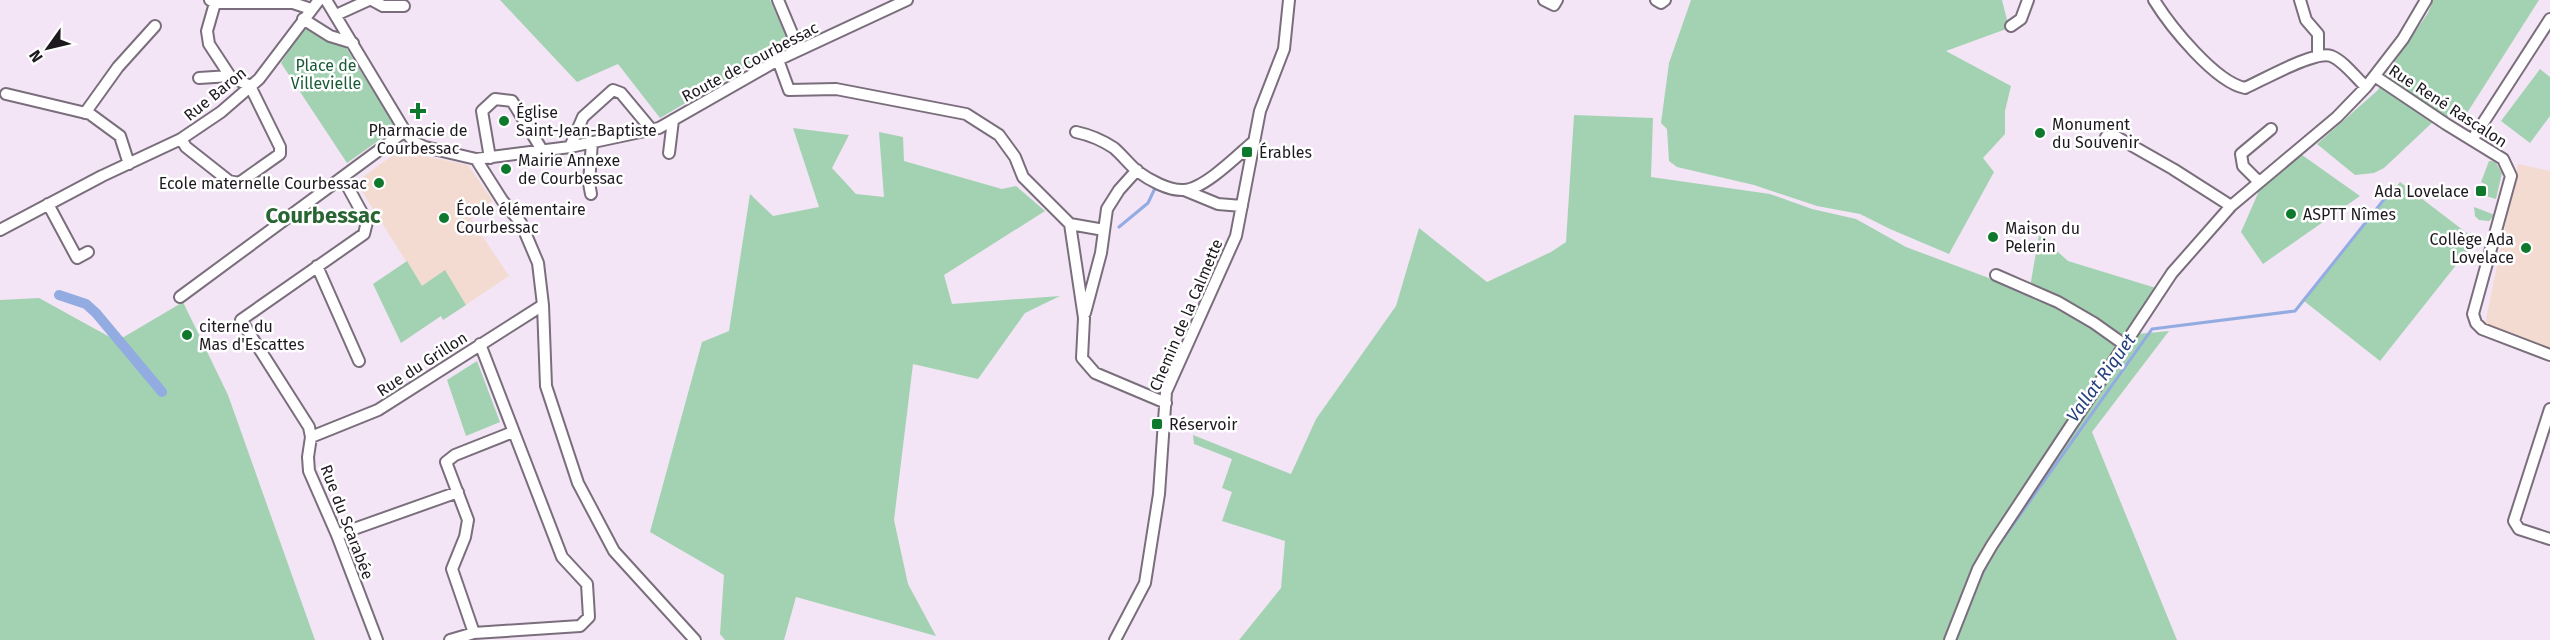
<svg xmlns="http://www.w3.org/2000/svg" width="2550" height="640" font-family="'Fira Sans',sans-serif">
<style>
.education{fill:#f3dbd1}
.green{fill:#a3d2b3}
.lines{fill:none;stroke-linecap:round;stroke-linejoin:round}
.stream{stroke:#92abe0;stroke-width:3}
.canal{stroke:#92abe0;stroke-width:10}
.street-casing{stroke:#7a6e7c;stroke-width:14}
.street{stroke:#fff;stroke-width:10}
.poi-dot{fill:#0e792d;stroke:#fff;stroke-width:2}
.labels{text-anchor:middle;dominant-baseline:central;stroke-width:5;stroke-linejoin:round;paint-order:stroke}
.street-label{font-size:16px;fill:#1e191f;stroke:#fff}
.park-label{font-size:16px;fill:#195b37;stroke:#fff}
.poi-label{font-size:16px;fill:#1e191f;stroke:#fff;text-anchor:start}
.water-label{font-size:18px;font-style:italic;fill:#25407e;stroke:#fff}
.district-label{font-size:22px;font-weight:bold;fill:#296433;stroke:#fff}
</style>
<rect width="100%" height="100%" fill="#f3e5f5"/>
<!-- education -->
<path class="education" d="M400 145 409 153 468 165 493 201 471 219 509 276 443 320 356 182 389 158Z
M2518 164 2550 171V349L2485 324Z"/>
<!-- green -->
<path class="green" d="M500 0H770L789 42 660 118 618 64 577 82Z
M1691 0H2002L2009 28 1946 51 2011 86 2005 111V134L1983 158 1994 172 1949 254 1890 229 1860 214 1817 206 1754 185 1677 167 1669 161 1667 129 1661 123 1669 63Z
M2433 0H2539L2467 113 2462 115 2452 113 2445 119 2435 120 2384 168 2374 173 2355 175 2317 144 2378 90 2386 74 2428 13Z
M303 29H307L345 46 394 124 392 131 347 163 281 63Z
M2540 69 2550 77V116L2530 143 2501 121Z
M1574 115 1653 118 1651 177 1770 194 1812 209 1856 219 1906 247 2029 293 2039 235 2068 261 2156 288 2127 335 2169 331 2092 432 2177 640H1239L1281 588 1285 541 1222 521 1232 492 1222 488 1232 459 1194 444 1193 435 1291 474 1316 419 1396 306 1419 228 1487 282 1551 252 1566 242Z
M793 128 849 135 832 168 856 194 884 197 879 132 903 137 904 161 1002 189 1016 186 1045 211 944 275 952 304 1060 296 1025 313 978 379 913 364 894 520 908 584 936 636 796 597 784 640H725L720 634 724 575 650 532 702 342 729 331 750 194 773 216 819 207Z
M2302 155 2360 196 2263 264 2241 232 2259 191Z
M2492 161 2496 163 2502 173 2496 199 2482 195 2485 184 2481 182 2489 161Z
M2400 182 2476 240 2380 361 2304 301Z
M2474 207 2495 215 2489 221 2479 220 2475 216Z
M407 261 422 286 445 270 466 305 443 320 441 316 401 343 373 284Z
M39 298 117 341 183 302 228 395 315 640H0V300Z
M477 361 500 422 466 436 447 380Z"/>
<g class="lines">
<!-- stream -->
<path class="stream" d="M1119 227 1148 203 1157 184
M1995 550 2152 329 2295 311 2394 187
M1977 585 1987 564
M1956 640 1960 628"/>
<!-- canal -->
<path class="canal" d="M59 295 86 304 96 313 162 392"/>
<defs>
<path id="street" d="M210 0 215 3H293L311 9
M326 0 405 131 414 142 425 147 476 159 570 147 659 128 778 60 907 0
M372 0 383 6H404
M778 0 799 50
M1544 0 1554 5 1557 0
M1656 0 1661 3 1665 0
M2154 0C2170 26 2215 82 2245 88 2263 80 2315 50 2331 56 2344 61 2356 78 2366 87
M2300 0 2306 20 2318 34V55
M336 15 369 0
M303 19 330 36 353 43
M2011 26 2021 19 2028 0
M778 60 789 90 836 89 966 114 999 135 1015 157 1023 177 1070 224 1084 318 1082 358 1095 373 1166 403
M2376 77 2446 124 2503 159 2511 176 2473 314 2476 323 2482 329 2550 355
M199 78 230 76
M6 94 90 114 120 136 129 164
M85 113 118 67 155 26
M1076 132C1090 135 1102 140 1114 148 1122 155 1129 164 1137 171 1149 180 1169 191 1184 190 1204 189 1237 156 1252 143
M2106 137 2115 136 2173 169 2231 206
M181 139 186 147 229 181 239 183 280 154V147L250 86 230 76 209 44 207 31 215 3
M2472 140 2550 19
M570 147 583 117 613 90 621 93 651 129
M669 153 673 120
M490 158 482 111 495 99 512 101 542 150
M476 159 502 200 521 223 538 263 543 305 546 386 578 483 614 551 695 640
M343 178 367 222 364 234 241 320 309 427 311 437 308 457 309 471 337 535 377 640
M2259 182 2243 166 2241 154 2271 129
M1184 190 1218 204 1242 206
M591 194 589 183 592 142
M48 204 77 258 88 252
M1070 224 1104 230
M0 230 102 176 181 139 221 112 259 79 319 0
M317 266 359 361
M1996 275 2058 302 2094 323 2125 345
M180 297 405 131
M1085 313 1101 253 1107 209 1119 190 1137 170
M2550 409 2514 521 2519 529 2550 539
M311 437 378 410 543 305
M337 535 458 492
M474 633 452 569 465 537 468 520 446 462 455 455 513 432
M450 640 474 633 580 626 589 617 587 584 562 557 480 344
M1115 640 1145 583 1159 494 1166 392 1236 236 1260 111 1284 49 1289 0
M1950 640 1978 569 1992 545 2172 273 2231 206 2337 117 2366 87 2403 39 2426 0"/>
</defs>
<!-- street casing -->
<use href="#street" class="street-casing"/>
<!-- street -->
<use href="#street" class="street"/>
</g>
<!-- markers -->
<g class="poi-dot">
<path d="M415 102h6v6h6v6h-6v6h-6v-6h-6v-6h6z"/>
<circle cx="504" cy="121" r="6"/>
<circle cx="2040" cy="133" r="6"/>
<rect x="1241" y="146" width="12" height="12" rx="3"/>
<circle cx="506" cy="169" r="6"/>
<circle cx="379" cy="183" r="6"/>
<rect x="2475" y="185" width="12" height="12" rx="3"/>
<circle cx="2291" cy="214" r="6"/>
<circle cx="444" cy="218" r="6"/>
<circle cx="1993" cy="237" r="6"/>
<circle cx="2526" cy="248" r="6"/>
<circle cx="187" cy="335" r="6"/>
<rect x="1151" y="418" width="12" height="12" rx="3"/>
</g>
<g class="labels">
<!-- street labels -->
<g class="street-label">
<text transform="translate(750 62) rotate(-28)">Route de Courbessac</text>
<text transform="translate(215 94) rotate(-39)">Rue Baron</text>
<text transform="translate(2448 106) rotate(33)">Rue René Rascalon</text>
<text transform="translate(1186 315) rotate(-67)">Chemin de la Calmette</text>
<text transform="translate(422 364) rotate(-33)">Rue du Grillon</text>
<text transform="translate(347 522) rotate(69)">Rue du Scarabée</text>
</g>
<!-- park labels -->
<g class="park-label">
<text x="326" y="65">Place de<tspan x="326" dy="18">Villevielle</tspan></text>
</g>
<!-- poi labels -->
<g class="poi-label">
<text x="516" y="112">Église<tspan x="516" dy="18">Saint-Jean-Baptiste</tspan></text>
<text x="2052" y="124">Monument<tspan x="2052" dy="18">du Souvenir</tspan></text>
<text x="418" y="130" text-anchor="middle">Pharmacie de<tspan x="418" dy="18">Courbessac</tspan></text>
<text x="1259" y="152">Érables</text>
<text x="518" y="160">Mairie Annexe<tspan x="518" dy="18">de Courbessac</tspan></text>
<text x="367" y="183" text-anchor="end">Ecole maternelle Courbessac</text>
<text x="2469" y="191" text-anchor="end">Ada Lovelace</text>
<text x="456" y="209">École élémentaire<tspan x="456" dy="18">Courbessac</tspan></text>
<text x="2303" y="214">ASPTT Nîmes</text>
<text x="2005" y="228">Maison du<tspan x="2005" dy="18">Pelerin</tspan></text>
<text x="2514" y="239" text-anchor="end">Collège Ada<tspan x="2514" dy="18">Lovelace</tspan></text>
<text x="199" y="326">citerne du<tspan x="199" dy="18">Mas d'Escattes</tspan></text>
<text x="1169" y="424">Réservoir</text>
</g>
<!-- water labels -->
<g class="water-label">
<text transform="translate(2101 378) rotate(-54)">Vallat Riquet</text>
</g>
<!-- district labels -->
<g class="district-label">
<text x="323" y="215">Courbessac</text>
</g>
</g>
<!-- north arrow -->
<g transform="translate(48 48) rotate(236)" stroke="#ffffff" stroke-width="4.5" paint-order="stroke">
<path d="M0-4.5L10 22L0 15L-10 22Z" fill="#1e191f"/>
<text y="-9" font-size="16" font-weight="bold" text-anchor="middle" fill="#1e191f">N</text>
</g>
</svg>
